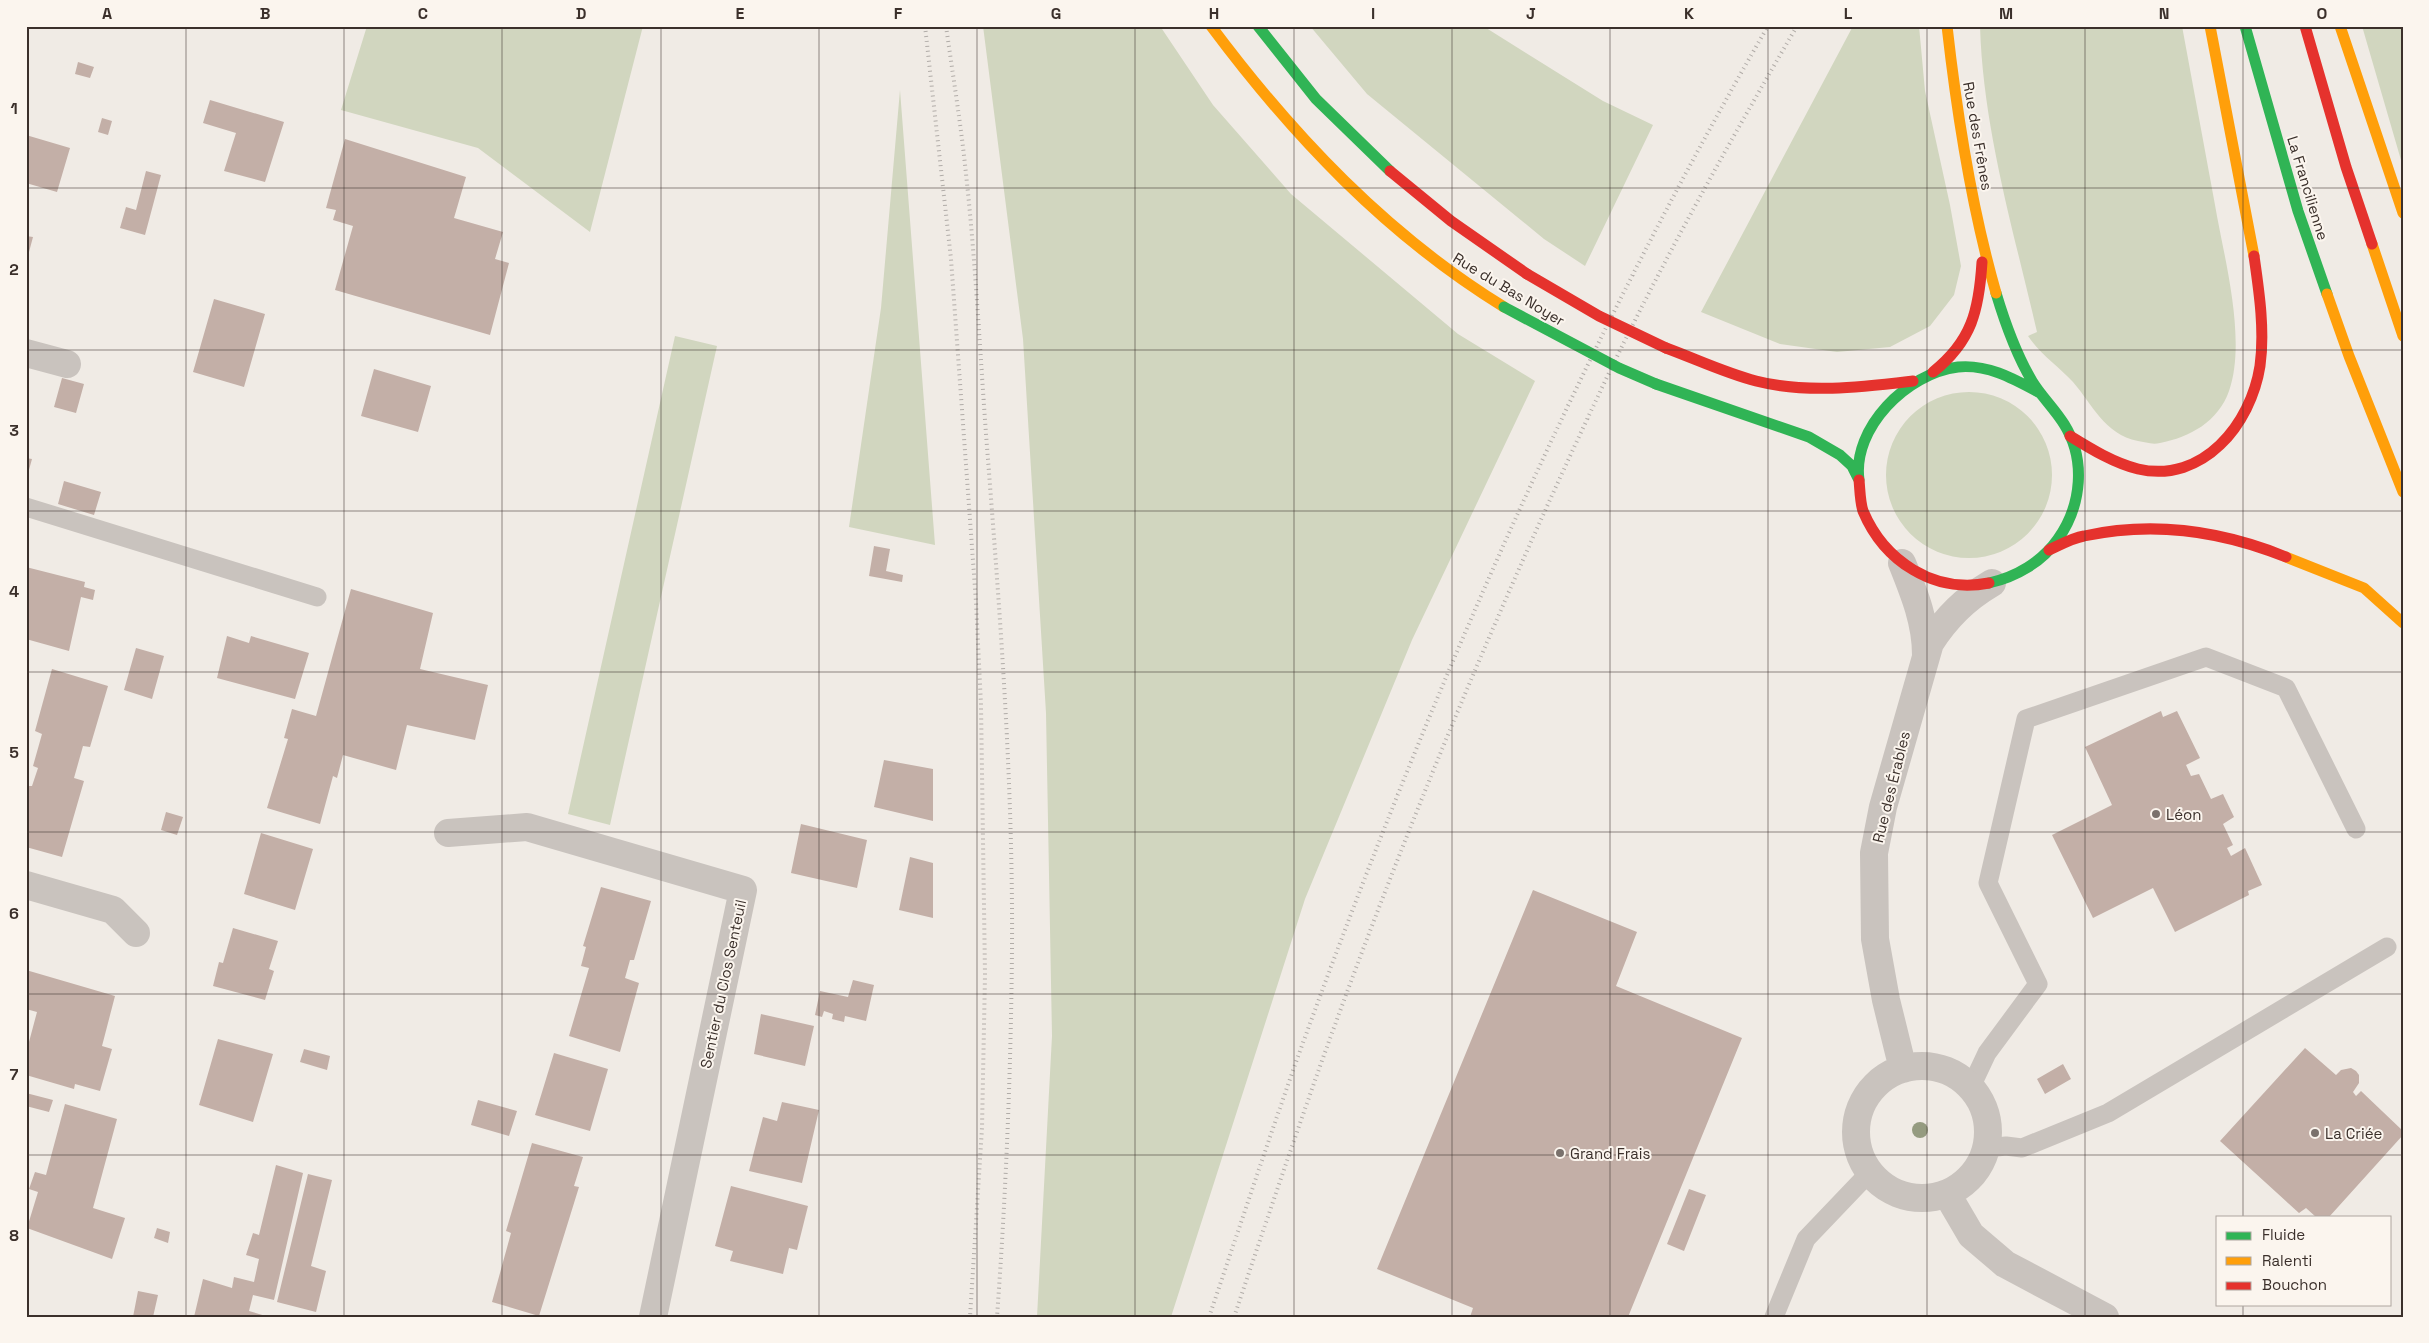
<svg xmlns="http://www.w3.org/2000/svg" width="2429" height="1343" font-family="'Space Grotesk',sans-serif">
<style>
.green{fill:#d1d6bf}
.building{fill:#c3afa7}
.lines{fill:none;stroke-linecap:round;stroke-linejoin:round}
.lane{stroke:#c9c3be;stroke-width:19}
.street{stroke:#c9c3be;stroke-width:28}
.fast{stroke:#30b455;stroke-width:11}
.slow{stroke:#ff9f0a;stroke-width:11}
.jam{stroke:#e5322d;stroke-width:11}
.rail{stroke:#b1aca8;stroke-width:4;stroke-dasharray:1 4;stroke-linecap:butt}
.fast-bridge{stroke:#30b455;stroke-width:11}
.jam-bridge{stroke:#e5322d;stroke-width:11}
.tree{fill:#959b80}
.grid{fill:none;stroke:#3b302b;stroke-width:1;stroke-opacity:0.55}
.poi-dot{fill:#7a716c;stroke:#fbf5ee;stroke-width:2}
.labels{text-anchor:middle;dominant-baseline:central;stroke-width:4;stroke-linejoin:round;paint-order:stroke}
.street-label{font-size:15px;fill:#3b302b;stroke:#fbf5ee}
.poi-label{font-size:15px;fill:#3b302b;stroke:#fbf5ee;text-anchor:start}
.neatline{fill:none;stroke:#3b302b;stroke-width:2}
.grid-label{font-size:16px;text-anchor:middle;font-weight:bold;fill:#3b302b}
</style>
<rect width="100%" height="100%" fill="#f0ebe5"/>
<!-- green -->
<path class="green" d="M367 26H643L590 232 478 148 341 110Z
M983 26H1160L1213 105 1291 194 1458 334 1535 381 1412 640 1305 899 1171 1317H1037L1052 1036 1046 713 1023 339Z
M1310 26H1483L1603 101 1653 125 1585 266 1544 239 1367 94Z
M1853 26H1919L1925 91 1950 205 1961 266 1954 295 1930 326 1890 347 1837 352 1780 344 1701 312Z
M1980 26H2182C2193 86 2204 145 2215 205 2224 258 2247 339 2229 391 2218 422 2190 437 2160 443 2152 445 2145 442 2138 441 2104 434 2093 405 2073 382 2058 366 2040 354 2028 336L2037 332C2014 232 1983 129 1980 26Z
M2362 26H2403V167Z
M900 90 935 545 849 527 881 308Z
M675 336 717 346 610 825 568 814Z
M1886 475a83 83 0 1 1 166 0a83 83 0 1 1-166 0Z"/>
<!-- building -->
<path class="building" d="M78 62 94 67 90 78 75 74Z
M210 100 284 122 265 182 224 171 236 133 203 123Z
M102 118 112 121 108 135 98 132Z
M26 135 70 148 57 192 26 183Z
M345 139 466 177 454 218 503 232 495 259 509 263 490 335 335 290 353 226 333 220 336 210 326 208Z
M146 171 161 175 145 235 120 228 126 207 136 210Z
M26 236 33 237 29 252H26Z
M214 299 265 314 244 387 193 372Z
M374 369 431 386 418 432 361 416Z
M62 378 84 384 76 413 54 407Z
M26 458 32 459 27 477H26Z
M64 481 101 492 94 515 58 504Z
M874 546 890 549 886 571 903 575 902 582 869 576Z
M26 567 85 582 84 587 95 590 93 600 81 597 69 651 26 639Z
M351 589 433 613 420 669 488 685 475 740 407 725 396 770 343 755 337 778 333 776 320 824 267 808 288 739 284 738 292 709 316 716Z
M227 636 249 643 251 636 309 653 295 699 217 678Z
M136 648 164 656 152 699 124 690Z
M52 669 108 686 90 747 83 746 74 778 84 781 62 857 26 847V796L29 786H32L38 768 33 766 42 734 35 731Z
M2161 711 2163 717 2177 711 2200 758 2186 765 2191 776 2199 774 2211 799 2223 794 2234 817 2223 824 2233 845 2227 848 2231 856 2245 848 2262 885 2248 891 2249 895 2175 932 2153 888 2093 918 2052 835 2112 805 2085 747Z
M884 760 933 769V821L874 807Z
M166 812 183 817 177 835 161 830Z
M801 824 867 840 857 888 791 873Z
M261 833 313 849 295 910 244 894Z
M910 857 933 863V918L899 910Z
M601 887 651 901 634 960H630L625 978 639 983 620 1052 569 1036 589 968 581 966 586 947 583 946Z
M1533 890 1637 932 1616 986 1742 1038 1628 1317H1470L1473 1308 1377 1269Z
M233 928 278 941 269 969 274 971 265 1000 213 986 219 962 223 963Z
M26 970 115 996 102 1046 112 1049 100 1091 75 1084 74 1089 26 1075V1041L29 1042 37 1012 26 1009Z
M853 980 874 985 866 1021 845 1016 844 1022 832 1019 833 1014 824 1011 822 1017 815 1015 820 991 848 997Z
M761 1014 814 1026 805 1066 754 1054Z
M218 1039 273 1054 253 1122 199 1105Z
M2305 1048 2336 1075 2341 1070 2351 1068 2356 1071 2359 1075V1083L2353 1092 2356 1096 2361 1091 2403 1131V1135L2329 1217H2316L2306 1208 2299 1213 2220 1141Z
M304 1049 330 1056 327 1070 300 1062Z
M554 1053 608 1069 590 1131 535 1115Z
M2063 1064 2071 1079 2045 1094 2037 1079Z
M26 1093 53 1100 49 1112 26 1106Z
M478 1100 517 1111 509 1136 471 1125Z
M782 1102 819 1110 802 1183 749 1171 763 1117 777 1121Z
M65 1104 117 1119 93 1208 125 1218 112 1259 27 1228 38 1192 29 1189 35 1172 46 1175Z
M532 1143 583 1157 574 1186 579 1187 539 1316 492 1302 511 1233 506 1231Z
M276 1165 303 1173 274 1300 253 1295 249 1311 269 1317H194L203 1279 232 1288 234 1277 254 1282 259 1259 246 1255 253 1233 259 1235Z
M308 1174 332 1180 311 1266 326 1271 316 1312 277 1302Z
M731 1186 808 1206 797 1250 789 1248 783 1274 730 1261 733 1251 715 1246Z
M1689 1189 1706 1195 1684 1251 1667 1244Z
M157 1228 170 1232 168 1243 154 1238Z
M138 1291 158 1295 153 1317H133Z"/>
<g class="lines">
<!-- lane -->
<path class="lane" d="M26 507 317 597
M1971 1087 1987 1053 2038 984 1988 883 2026 719 2206 657 2286 688 2356 829
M1987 1148 2006 1146 2022 1148 2108 1113 2387 947
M1774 1317 1806 1239 1869 1173"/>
<!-- street -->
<path class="street" d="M26 353 67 364
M1902 563C1914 593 1926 622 1926 655
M448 833 527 827 743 890 653 1317
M26 885 113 910 136 933
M1856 1132a66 66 0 1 1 132 0a66 66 0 1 1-132 0Z
M1903 1069 1886 1000 1875 939 1874 853 1883 807 1930 643C1947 617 1965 599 1992 583
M1947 1194 1971 1235 2005 1264 2105 1317"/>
<!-- fast -->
<path class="fast" d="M1258 26 1316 99 1390 171
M2245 26 2298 211 2327 294
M1656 384 1809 437 1840 455 1852 466 1858 478
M1859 480C1852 428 1907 373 1958 367 1988 364 2014 379 2040 393
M1989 583C2016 577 2042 562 2058 539 2082 505 2086 459 2064 424 2054 408 2041 396 2032 381 2016 354 2005 323 1996 293"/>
<!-- slow -->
<path class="slow" d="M1211 26C1293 136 1387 235 1504 307
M1947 26C1957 115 1971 206 1996 293
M2210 26 2254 256
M2340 26 2403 213
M2372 244 2403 336
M2327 294 2349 356
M2349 356 2403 492
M2286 557 2364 588 2403 623"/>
<!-- jam -->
<path class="jam" d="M2305 26 2346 167 2372 244
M1390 171 1451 221 1527 274
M1666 348C1696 359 1725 373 1756 381 1807 394 1862 387 1913 381
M1933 372C1972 341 1979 310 1982 262
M2070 436C2091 449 2114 463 2138 469 2203 484 2251 424 2260 366 2265 330 2259 291 2254 256
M1859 480C1860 490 1860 502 1863 511 1884 561 1934 594 1989 583
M2049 550C2060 545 2072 538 2084 536 2153 521 2222 531 2286 557"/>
<!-- rail -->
<path class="rail" d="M925 26 951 259 976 602 981 705 985 975 982 1128 970 1317
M946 26C953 76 961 125 966 174 976 265 980 356 987 447 1000 613 1013 780 1012 947 1011 1070 1006 1193 997 1317
M1209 1317C1238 1232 1266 1147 1296 1062 1425 705 1577 355 1768 26
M1234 1317C1262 1234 1290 1151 1319 1069 1401 840 1495 614 1599 394 1658 269 1727 146 1797 26"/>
<!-- fast-bridge -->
<path class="fast-bridge" d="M1504 307 1619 368 1656 384"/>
<!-- jam-bridge -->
<path class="jam-bridge" d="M1527 274 1599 316 1666 348"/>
</g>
<!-- trees -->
<circle class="tree" cx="1920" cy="1130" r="8"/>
<!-- grid -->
<path class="grid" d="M186 26V1317M344 26V1317M502 26V1317M661 26V1317M819 26V1317M977 26V1317M1135 26V1317M1294 26V1317M1452 26V1317M1610 26V1317M1768 26V1317M1927 26V1317M2085 26V1317M2243 26V1217M26 188H2403M26 350H2403M26 511H2403M26 672H2403M26 832H2403M26 994H2403M26 1155H2403M2243 1304V1317"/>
<!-- markers -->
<g class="poi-dot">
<circle cx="2156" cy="814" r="5"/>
<circle cx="2315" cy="1133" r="5"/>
<circle cx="1560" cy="1153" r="5"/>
</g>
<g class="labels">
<!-- street labels -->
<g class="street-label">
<text transform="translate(1978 136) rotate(80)">Rue des Frênes</text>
<text transform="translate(2308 188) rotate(73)">La Francilienne</text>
<text transform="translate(1509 289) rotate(31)">Rue du Bas Noyer</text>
<text transform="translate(1891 787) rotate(-76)">Rue des Érables</text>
<text transform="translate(723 984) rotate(-78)">Sentier du Clos Senteuil</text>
</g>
<!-- poi labels -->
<g class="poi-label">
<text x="2166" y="814">Léon</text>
<text x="2325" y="1133">La Criée</text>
<text x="1570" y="1153">Grand Frais</text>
</g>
</g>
<!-- border -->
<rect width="2429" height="1343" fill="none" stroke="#fbf5ee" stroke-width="55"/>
<!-- legend -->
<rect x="2216" y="1216" width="175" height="90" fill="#fbf5ee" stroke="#aea6a0"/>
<rect x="2226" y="1232" width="25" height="8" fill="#30b455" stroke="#aea6a0"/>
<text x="2262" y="1240" font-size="15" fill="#3b302b">Fluide</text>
<rect x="2226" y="1257" width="25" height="8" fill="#ff9f0a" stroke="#aea6a0"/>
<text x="2262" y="1266" font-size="15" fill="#3b302b">Ralenti</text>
<rect x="2226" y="1282" width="25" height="8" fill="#e5322d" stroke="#aea6a0"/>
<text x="2262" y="1290" font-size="15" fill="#3b302b">Bouchon</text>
<rect x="28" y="28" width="2374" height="1288" class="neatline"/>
<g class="grid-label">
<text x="107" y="19">A</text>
<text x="265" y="19">B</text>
<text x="423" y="19">C</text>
<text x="581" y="19">D</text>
<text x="740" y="19">E</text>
<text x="898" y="19">F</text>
<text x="1056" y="19">G</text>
<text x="1214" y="19">H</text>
<text x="1373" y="19">I</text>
<text x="1531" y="19">J</text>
<text x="1689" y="19">K</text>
<text x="1848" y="19">L</text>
<text x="2006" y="19">M</text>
<text x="2164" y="19">N</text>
<text x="2322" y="19">O</text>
<text x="14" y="114">1</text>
<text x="14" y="275">2</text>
<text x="14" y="436">3</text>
<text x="14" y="597">4</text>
<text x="14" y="758">5</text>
<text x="14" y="919">6</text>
<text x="14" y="1080">7</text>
<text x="14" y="1241">8</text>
</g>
</svg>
